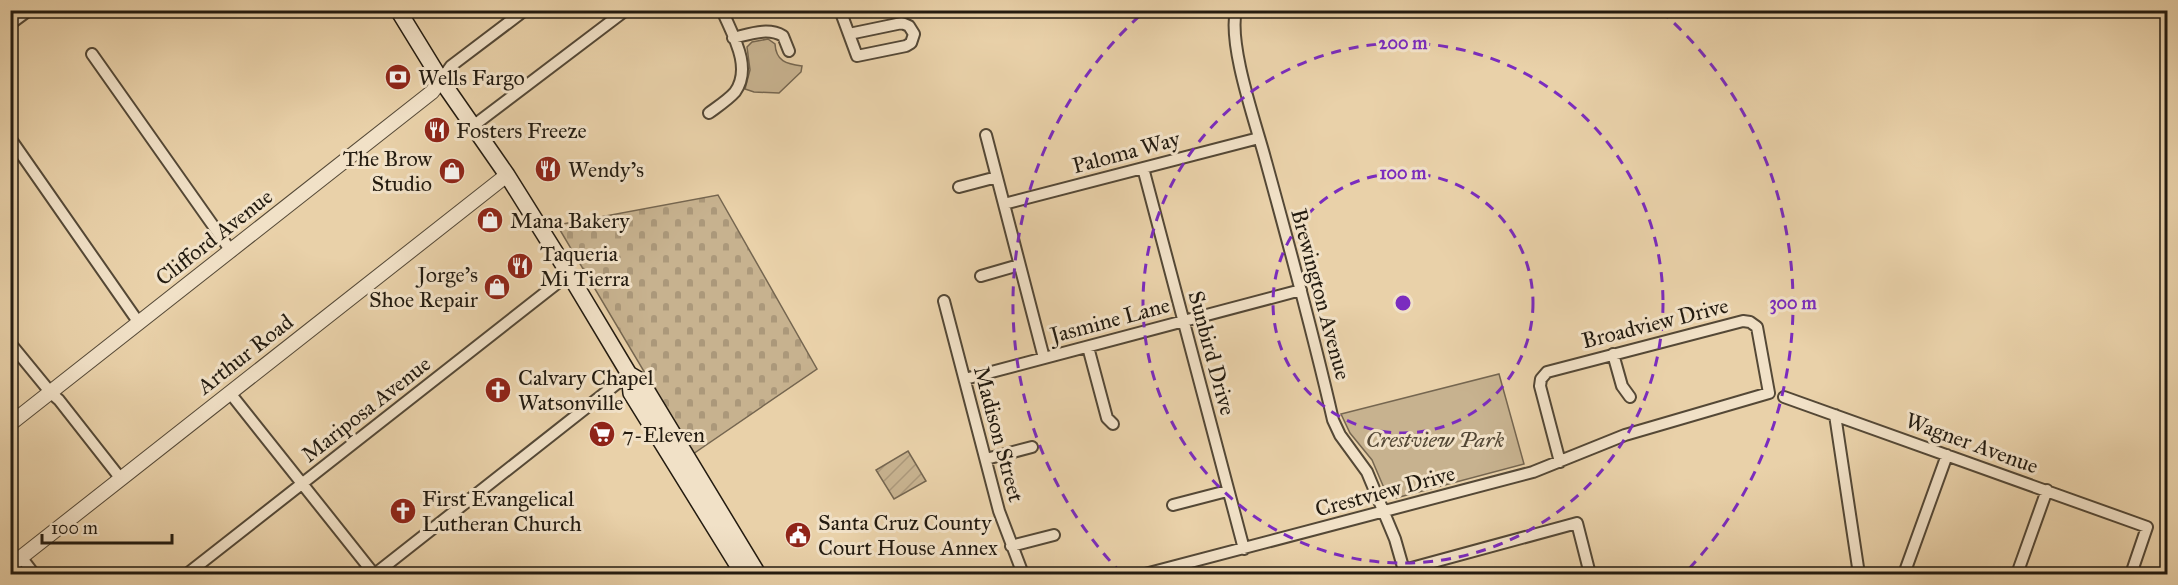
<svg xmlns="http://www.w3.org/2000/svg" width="2178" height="585" font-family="'IM FELL Great Primer',serif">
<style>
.cemetery{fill:url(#cemetery-stones);stroke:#756650;stroke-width:1.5}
.park{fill:#c7b28f;stroke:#756650;stroke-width:1.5}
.garden{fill:url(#garden-furrows);stroke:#756650;stroke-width:1.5}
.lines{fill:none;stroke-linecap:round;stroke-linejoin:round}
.minor-casing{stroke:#544836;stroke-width:14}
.tertiary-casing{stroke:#544836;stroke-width:16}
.secondary-casing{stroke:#231b10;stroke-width:18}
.minor{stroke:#f1e1c7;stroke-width:10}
.tertiary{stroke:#f1e1c7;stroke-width:14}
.secondary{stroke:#f1e1c7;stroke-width:15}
.ring{fill:none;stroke:#7b2cbf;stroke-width:3;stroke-dasharray:10 8}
.labels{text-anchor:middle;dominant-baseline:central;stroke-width:6;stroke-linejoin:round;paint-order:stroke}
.poi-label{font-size:22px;fill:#231b10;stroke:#f1e1c7;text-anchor:start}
.street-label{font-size:22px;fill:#231b10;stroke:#f1e1c7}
.park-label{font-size:22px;font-style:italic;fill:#544836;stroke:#f1e1c7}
.centre{fill:#7b2cbf;stroke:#f1e1c7;stroke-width:3}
.ring-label{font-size:18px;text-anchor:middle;font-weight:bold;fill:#7b2cbf;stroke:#f1e1c7;stroke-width:6;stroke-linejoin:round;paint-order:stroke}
</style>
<defs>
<pattern id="cemetery-stones" width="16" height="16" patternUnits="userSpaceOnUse" patternTransform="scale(1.5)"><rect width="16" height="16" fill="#c7b28f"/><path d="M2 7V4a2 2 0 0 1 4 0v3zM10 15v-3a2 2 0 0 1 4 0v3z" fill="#ab987a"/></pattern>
<pattern id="garden-furrows" width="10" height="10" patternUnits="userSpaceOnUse" patternTransform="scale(1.5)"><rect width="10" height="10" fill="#c7b28f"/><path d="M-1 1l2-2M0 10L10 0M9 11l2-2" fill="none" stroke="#ab987a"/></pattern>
</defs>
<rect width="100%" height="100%" fill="#e9d1a9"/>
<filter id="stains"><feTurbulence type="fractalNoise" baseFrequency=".00333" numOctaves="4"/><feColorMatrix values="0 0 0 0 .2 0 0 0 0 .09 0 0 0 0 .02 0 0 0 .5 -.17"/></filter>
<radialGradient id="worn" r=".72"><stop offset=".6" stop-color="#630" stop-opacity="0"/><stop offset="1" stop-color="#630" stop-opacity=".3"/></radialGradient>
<!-- cemetery -->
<path class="cemetery" d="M718 195 817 369 693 454 557 225Z"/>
<!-- park -->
<path class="park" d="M768 39 775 44C776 61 786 64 802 66L801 72 779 93 754 92 745 89 750 70 747 47 752 42Z
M1499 374 1524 464 1396 498 1387 495 1372 460 1350 433 1341 414Z"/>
<!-- garden -->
<path class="garden" d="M908 451 926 481 894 499 876 470Z"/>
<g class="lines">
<defs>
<path id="minor" d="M840 10 857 56 906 46 911 43 914 34 909 26 902 23 849 34
M1236 10C1228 45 1255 121 1265 158 1289 245 1313 332 1333 420L1340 435 1367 472 1395 539 1405 574
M10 24 29 10
M733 38C750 34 768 27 783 36L789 51
M92 54 231 251
M441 80 451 66 525 10
M709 113C717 107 728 100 735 92 753 67 732 34 722 10
M473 126 626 10
M986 135 1044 358
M10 138 139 323
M1143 168 1244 549
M959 187 997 177
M1004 204 1259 138
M981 276 1019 265
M944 301 999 511 1023 574
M10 343 51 393 59 400 121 479
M1088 347 1107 418 1113 424
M1613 354 1622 386 1630 397
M965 379 1301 290
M230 393 374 574
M1784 397 2147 527 2131 574
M1835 415 1859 574
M986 459 1032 447
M1173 505 1227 491
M1011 546 1054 535
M21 557 34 574
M1404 570 1577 523 1590 574
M187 574 569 274
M375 574 629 374
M1145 574 1533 472 1625 435 1769 393 1757 327 1750 322 1743 321 1547 372 1541 379 1540 386 1560 462
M1904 574 1947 455
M2017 574 2047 490"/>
<path id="tertiary" d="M10 424 432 92 441 80
M10 566 507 175"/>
<path id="secondary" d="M398 10 441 80 507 175 569 274 629 374 631 393 743 574
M629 374 641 381 758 574"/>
</defs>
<!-- minor casing -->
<use href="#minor" class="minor-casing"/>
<!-- tertiary casing -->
<use href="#tertiary" class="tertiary-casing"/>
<!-- secondary casing -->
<use href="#secondary" class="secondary-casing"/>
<!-- minor -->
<use href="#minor" class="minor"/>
<!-- tertiary -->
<use href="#tertiary" class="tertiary"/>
<!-- secondary -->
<use href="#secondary" class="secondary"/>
</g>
<!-- distance rings -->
<g class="ring">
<circle cx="1403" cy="303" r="130"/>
<circle cx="1403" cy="303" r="260"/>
<path d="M1122 574A390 390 0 0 1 1145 11M1661 11A390 390 0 0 1 1684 574"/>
</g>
<!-- icons -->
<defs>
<symbol id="bank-disc" viewBox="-11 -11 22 22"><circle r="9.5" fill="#8f2418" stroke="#f1e1c7"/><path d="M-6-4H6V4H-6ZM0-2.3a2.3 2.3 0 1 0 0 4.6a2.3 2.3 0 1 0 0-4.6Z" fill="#fff"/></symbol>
<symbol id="restaurant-disc" viewBox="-11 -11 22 22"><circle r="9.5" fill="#8f2418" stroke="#f1e1c7"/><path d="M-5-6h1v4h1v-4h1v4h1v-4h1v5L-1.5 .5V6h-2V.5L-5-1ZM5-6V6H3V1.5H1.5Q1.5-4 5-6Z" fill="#fff"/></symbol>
<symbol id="shop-disc" viewBox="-11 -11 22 22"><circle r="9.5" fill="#8f2418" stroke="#f1e1c7"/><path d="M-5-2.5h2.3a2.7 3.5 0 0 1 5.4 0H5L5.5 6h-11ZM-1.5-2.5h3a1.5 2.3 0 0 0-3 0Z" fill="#fff"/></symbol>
<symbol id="church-disc" viewBox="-11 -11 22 22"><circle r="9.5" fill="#8f2418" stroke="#f1e1c7"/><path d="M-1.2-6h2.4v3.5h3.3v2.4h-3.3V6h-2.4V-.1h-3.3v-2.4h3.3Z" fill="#fff"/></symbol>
<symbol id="supermarket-disc" viewBox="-11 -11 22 22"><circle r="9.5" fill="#8f2418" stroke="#f1e1c7"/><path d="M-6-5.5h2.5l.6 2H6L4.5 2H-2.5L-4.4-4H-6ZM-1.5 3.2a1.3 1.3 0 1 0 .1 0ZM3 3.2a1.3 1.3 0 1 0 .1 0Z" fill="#fff"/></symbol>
<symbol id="civic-disc" viewBox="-11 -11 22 22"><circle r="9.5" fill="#8f2418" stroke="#f1e1c7"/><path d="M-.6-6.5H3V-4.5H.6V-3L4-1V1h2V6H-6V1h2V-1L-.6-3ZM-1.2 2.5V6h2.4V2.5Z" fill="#fff"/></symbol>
</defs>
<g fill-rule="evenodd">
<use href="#bank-disc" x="383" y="62" width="30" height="30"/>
<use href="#restaurant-disc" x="422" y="115" width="30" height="30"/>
<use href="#restaurant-disc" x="533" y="154" width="30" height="30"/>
<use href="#shop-disc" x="437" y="156" width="30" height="30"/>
<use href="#shop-disc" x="475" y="205" width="30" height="30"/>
<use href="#restaurant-disc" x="505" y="251" width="30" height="30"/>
<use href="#shop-disc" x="482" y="272" width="30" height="30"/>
<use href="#church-disc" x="483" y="375" width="30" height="30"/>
<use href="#supermarket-disc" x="587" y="419" width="30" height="30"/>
<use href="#church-disc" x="388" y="496" width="30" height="30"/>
<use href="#civic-disc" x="783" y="520" width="30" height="30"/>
</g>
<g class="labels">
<!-- poi labels -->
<g class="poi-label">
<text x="418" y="77">Wells Fargo</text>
<text x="456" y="130">Fosters Freeze</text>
<text x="432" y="158" text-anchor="end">The Brow<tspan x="432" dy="25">Studio</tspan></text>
<text x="568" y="169">Wendy's</text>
<text x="510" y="220">Mana Bakery</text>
<text x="540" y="253">Taqueria<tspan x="540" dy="25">Mi Tierra</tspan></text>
<text x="478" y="274" text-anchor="end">Jorge's<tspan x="478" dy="25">Shoe Repair</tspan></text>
<text x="518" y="377">Calvary Chapel<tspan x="518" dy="25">Watsonville</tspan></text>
<text x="622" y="434">7-Eleven</text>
<text x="422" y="498">First Evangelical<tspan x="422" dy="25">Lutheran Church</tspan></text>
<text x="818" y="522">Santa Cruz County<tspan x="818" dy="25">Court House Annex</tspan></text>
</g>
<!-- street labels -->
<g class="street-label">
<text transform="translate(1126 152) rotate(-15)">Paloma Way</text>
<text transform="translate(214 237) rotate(-38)">Clifford Avenue</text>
<text transform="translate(1321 294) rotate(75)">Brewington Avenue</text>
<text transform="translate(1110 320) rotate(-15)">Jasmine Lane</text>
<text transform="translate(1655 323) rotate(-14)">Broadview Drive</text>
<text transform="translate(1212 353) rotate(75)">Sunbird Drive</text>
<text transform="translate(245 354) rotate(-38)">Arthur Road</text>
<text transform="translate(366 409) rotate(-38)">Mariposa Avenue</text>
<text transform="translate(999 434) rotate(75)">Madison Street</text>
<text transform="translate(1972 443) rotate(20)">Wagner Avenue</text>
<text transform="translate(1385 491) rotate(-15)">Crestview Drive</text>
</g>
<!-- park labels -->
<g class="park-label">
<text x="1435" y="439">Crestview Park</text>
</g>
</g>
<circle cx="1403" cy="303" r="9" class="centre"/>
<g class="ring-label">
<text x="1403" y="49">200 m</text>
<text x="1403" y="179">100 m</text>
<text x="1793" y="309">300 m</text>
</g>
<!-- margin -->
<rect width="2178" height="585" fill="none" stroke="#e9d1a9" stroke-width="36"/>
<rect x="12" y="12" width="2154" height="561" fill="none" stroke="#231b10" stroke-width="3"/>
<rect x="18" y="18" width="2142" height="549" fill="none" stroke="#231b10" stroke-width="1.5"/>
<!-- scale -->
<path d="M42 534v9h130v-9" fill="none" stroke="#231b10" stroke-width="3"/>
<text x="51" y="534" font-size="18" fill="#231b10" stroke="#f1e1c7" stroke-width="4.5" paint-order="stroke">100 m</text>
<rect width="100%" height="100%" filter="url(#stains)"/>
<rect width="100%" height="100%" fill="url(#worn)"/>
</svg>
